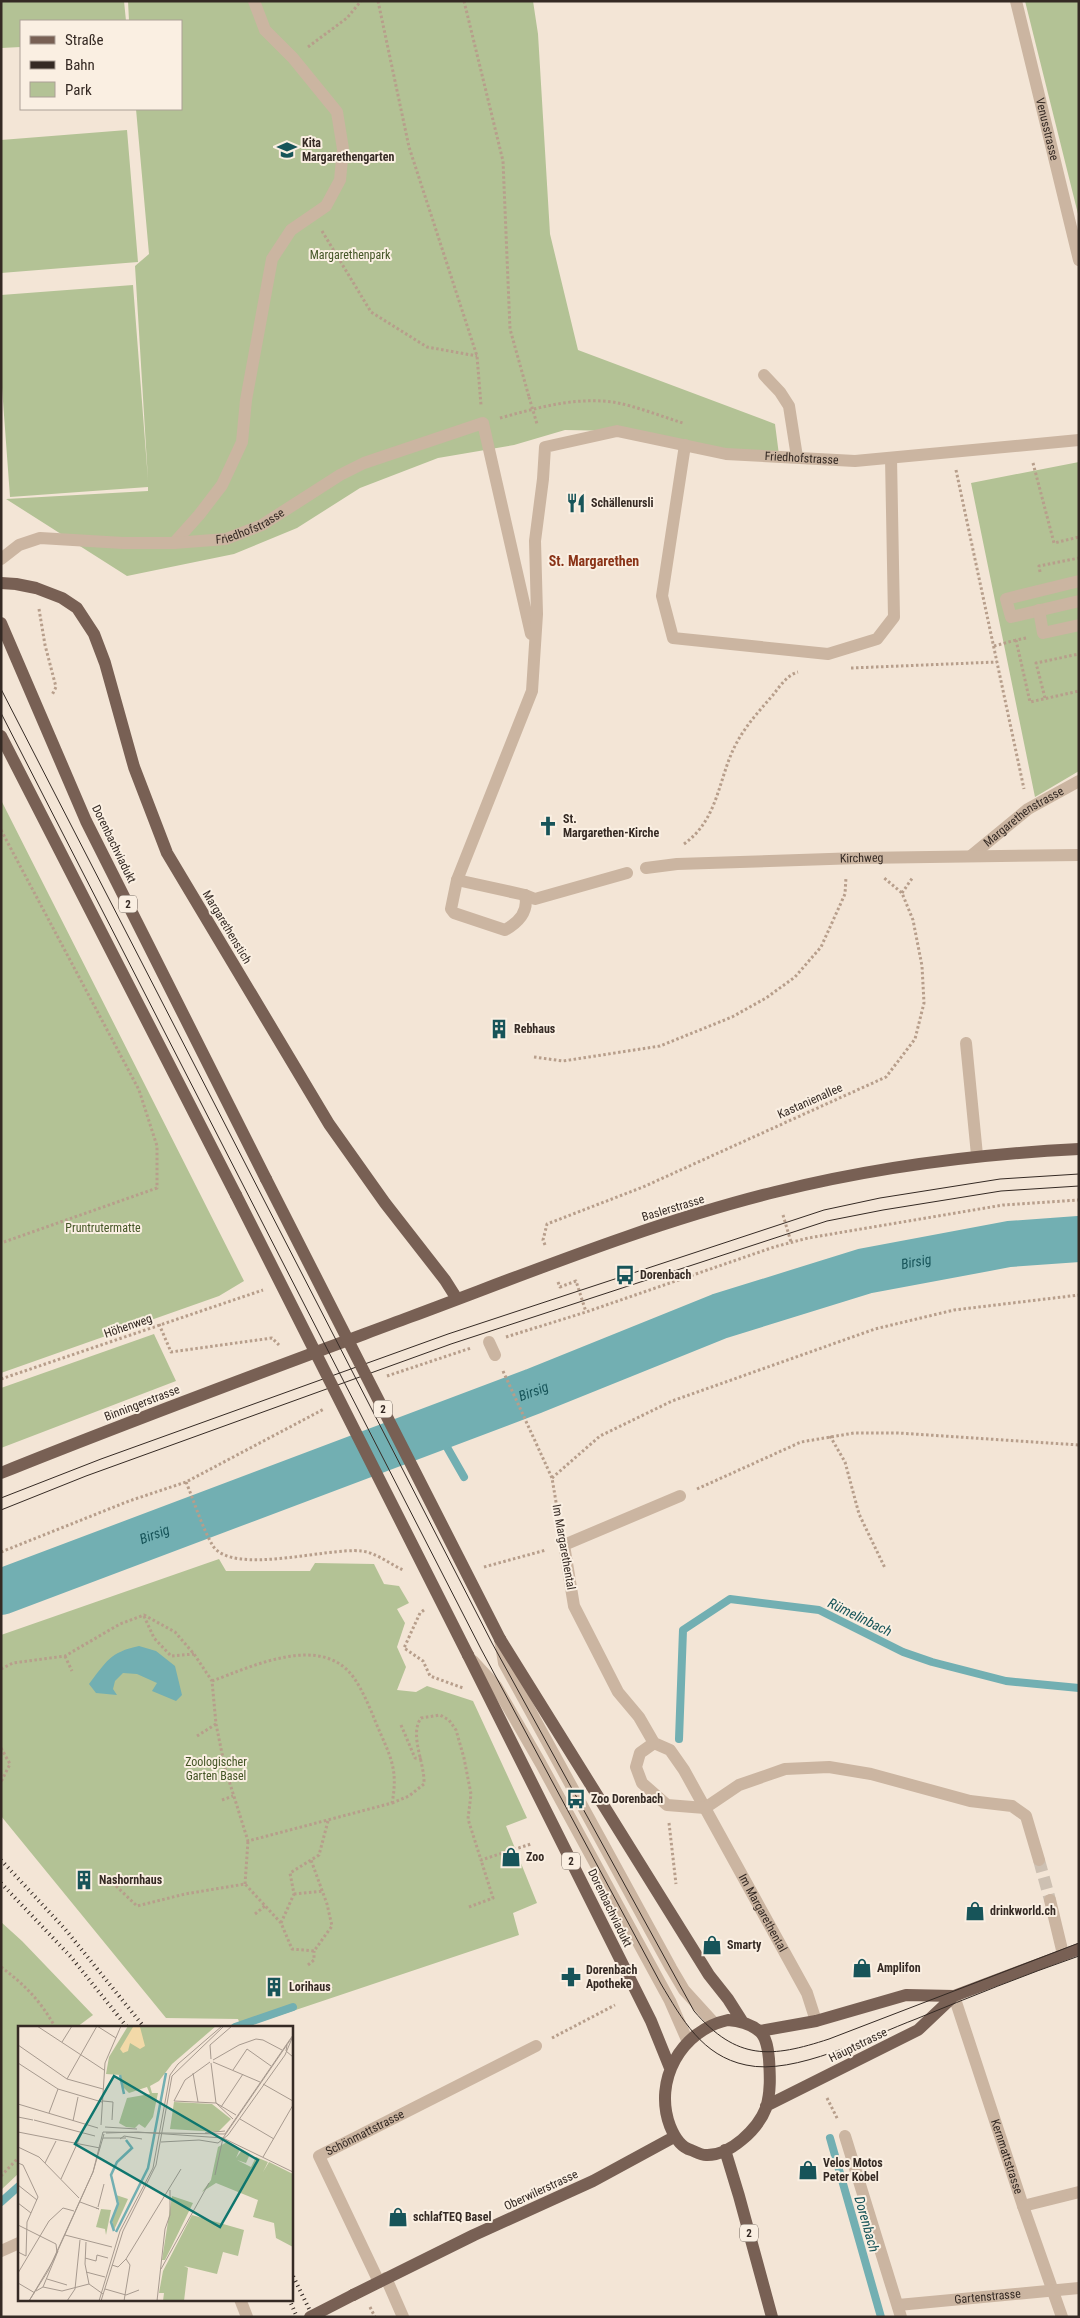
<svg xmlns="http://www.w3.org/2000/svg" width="1080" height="2318" font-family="'Roboto Condensed',sans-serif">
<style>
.green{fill:#b3c295}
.water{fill:#72afb2}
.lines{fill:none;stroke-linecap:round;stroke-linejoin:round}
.stream{stroke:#72afb2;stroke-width:8}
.river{stroke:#72afb2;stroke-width:46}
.minor-tunnel{stroke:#cdc0b2;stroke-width:12;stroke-dasharray:12 6;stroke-linecap:butt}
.path{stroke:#b79e8b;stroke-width:3;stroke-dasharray:2.5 2.5;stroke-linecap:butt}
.minor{stroke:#cbb5a1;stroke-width:12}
.major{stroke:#786054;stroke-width:12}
.tram{stroke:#352a24;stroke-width:1}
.rail{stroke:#352a24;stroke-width:4;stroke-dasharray:1 4;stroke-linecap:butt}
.path-bridge{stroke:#b79e8b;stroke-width:3;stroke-dasharray:2.5 2.5;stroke-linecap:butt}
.major-bridge{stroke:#786054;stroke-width:12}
.labels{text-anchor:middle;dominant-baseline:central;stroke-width:4;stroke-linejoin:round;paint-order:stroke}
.shield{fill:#faefe2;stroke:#70655d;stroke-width:1}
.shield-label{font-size:11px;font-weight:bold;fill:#352a24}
.street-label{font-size:12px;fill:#352a24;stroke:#faefe2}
.poi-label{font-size:12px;font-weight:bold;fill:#352a24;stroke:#faefe2;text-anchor:start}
.park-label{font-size:12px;fill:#445526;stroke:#faefe2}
.neighbourhood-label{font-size:14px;font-weight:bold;fill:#8a3317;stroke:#faefe2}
.water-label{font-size:14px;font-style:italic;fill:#175459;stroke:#faefe2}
.inset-river{fill:none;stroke:#72afb2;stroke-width:2.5}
.inset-road{fill:none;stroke:#a79a8f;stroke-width:1}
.view{fill:#0f766e;fill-opacity:0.15;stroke:#0f766e;stroke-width:2.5}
.inset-edge{fill:none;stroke:#352a24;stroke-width:2.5}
</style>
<rect width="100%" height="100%" fill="#f3e5d6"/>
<!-- green -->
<path class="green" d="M1 1H124L126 21H21V47L1 48Z
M128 1H533L538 34 550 234 578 350 775 424 779 455 726 454 617 431 565 430 514 445 438 458 360 488 297 528 234 554 127 576 6 499 148 491V487L10 497 1 374V295L133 285 148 480 135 266 149 254 136 109H181V21H129Z
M1025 1H1079V218Z
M127 130 138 262 1 273V140Z
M1079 462V771L1035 797 971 483Z
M1 800 244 1281 219 1296 1 1373Z
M154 1334 176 1381 1 1448V1388Z
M219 1559 226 1571H310L315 1563 374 1564 384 1584 399 1586 409 1603 397 1609 405 1623 397 1647 406 1667 397 1690 416 1692 427 1686 473 1701 527 1818 506 1826 537 1903 513 1913 519 1935 245 2027H241L238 2019 166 2018 1 1816V1635Z
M1 1922 22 1941 93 2015 77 2027H19V2173L1 2190Z"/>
<!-- water -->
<path class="water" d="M139 1646 156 1651 175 1666 182 1695 176 1701 152 1691 157 1683 137 1674 123 1673 115 1681 113 1689 117 1695 96 1693 89 1684C106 1662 110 1652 139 1646Z"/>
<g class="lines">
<!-- stream -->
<path class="stream" d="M436 1428 464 1477
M679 1739 683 1630 730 1599 819 1610 903 1652 932 1662 1006 1681 1079 1688
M235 2027 293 2007
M830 2138 881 2317
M1 2202 19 2186"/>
<!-- river -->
<path class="river" id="s1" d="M1 1592 534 1391 720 1316 865 1271 1009 1244 1079 1239"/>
<!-- minor-tunnel -->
<path class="minor-tunnel" d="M1039 1860 1050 1900"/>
<!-- path -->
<path class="path" d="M378 1 409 147 477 356 481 405
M464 1 503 161 510 329 529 397
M308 47 347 18 361 1
M322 231 371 312 427 347 477 356
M500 418C537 408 573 397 613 402 636 406 660 416 683 423
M1033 463 1054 543 1079 537
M956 470 1024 789
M1040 572 1039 566 1079 558
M39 609 45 645 56 687 52 695
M1026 638 1016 640 1030 702 1079 691
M994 646 1016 640
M851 668 997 662
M1045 698 1036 663 1079 654
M1 830 139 1090 157 1146V1188L1 1243
M684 844C719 819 718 778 736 744 746 725 760 710 773 695 780 686 787 675 798 672
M902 893 913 877
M534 1057 563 1061 660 1046 732 1017 766 998 795 977 821 947 845 894 846 877
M783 1215 791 1242
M545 1245 543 1240 547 1224 643 1187 886 1077 915 1039 924 1003 922 966 913 920 902 893 883 877
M558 1282 560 1287 576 1281 586 1312
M159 1324 171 1352 272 1338 279 1345
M506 1337 586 1312 774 1247 808 1238 1003 1205 1079 1200
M503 1371 552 1478 560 1526
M387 1376 471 1348
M1 1379 263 1290
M830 1436 845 1462 859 1514 885 1568
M552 1478 600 1436 672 1401 875 1329 954 1310 1079 1295
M186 1482C194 1501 203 1530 213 1546 233 1576 329 1547 361 1551 375 1552 390 1564 403 1570
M697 1489 801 1442 854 1433H898L1079 1445
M1 1552 129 1501 186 1482 324 1409
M484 1567 546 1550
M424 1610 420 1613 404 1648 423 1661 430 1676 463 1688
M144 1616 154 1638 171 1656 194 1654
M65 1656 72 1671
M1 1669 13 1663 65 1656 120 1624 144 1615 175 1632 194 1654 212 1681 216 1724 225 1768 248 1841 392 1803C399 1768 389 1754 376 1723 370 1708 363 1691 354 1678 322 1632 251 1667 212 1681
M401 1725 415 1758 422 1759
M197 1736 216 1724
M1 1748 10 1764 1 1782
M222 1800 233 1796
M392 1803 409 1796 424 1784C425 1763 409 1735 421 1718L440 1715 449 1720 456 1730 464 1758 471 1794 468 1819 481 1860 531 1844
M669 1823 676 1884
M245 1884 248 1841
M116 1886 137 1906 185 1894 245 1884 281 1923 292 1949 314 1951 332 1926 327 1904 311 1860 319 1855 328 1821
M294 1894 323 1891
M469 1907 493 1898 481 1860
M255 1914 265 1906
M281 1923 294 1894 290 1873 311 1860
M308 1965 314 1960V1951
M1 1967C25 1985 40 2000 55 2027
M552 2038 615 2005
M827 2098 838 2120
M1 2176 19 2157
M370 2307 375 2317"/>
<!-- minor -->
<g class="minor">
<path id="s2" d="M1016 1 1079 260"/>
<path d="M764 375 780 392 789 406 797 457"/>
<path d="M685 445 662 596 673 638 828 654 877 639 894 617 891 458"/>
<path d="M174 543 199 515 222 485 242 442 246 400 272 259 291 230 326 206 340 180 343 149 337 112 293 58 265 30 254 1"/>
<path id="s3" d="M1 559 19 545 40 538 123 543H174L226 539 262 525 340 475 364 463 483 423 531 634"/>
<path d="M1079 581 1006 599 1011 617 1079 601"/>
<path d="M1039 610 1043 633 1079 625"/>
<path id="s4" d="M971 856 1028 809 1079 781"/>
<path id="s5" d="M646 868 677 864 859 858 1079 855"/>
<path id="s6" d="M627 873 535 899 525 895 457 880 532 691 537 614 535 541 543 479 545 447 617 431 726 454 855 461 1079 440"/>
<path d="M457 880 451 909 454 913 505 930C519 922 529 912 525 895"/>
<path d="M966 1043 977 1155"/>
<path d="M489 1342 495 1355"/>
<path id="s7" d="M680 1496 564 1545 574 1606 618 1692 639 1717 654 1743 670 1750 684 1770 807 1993 816 2021"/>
<path d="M500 1639 504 1663 671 1968 684 1990 714 2023"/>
<path d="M473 1661 496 1686 541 1764 670 2001 688 2042"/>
<path d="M654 1743 640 1753 636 1767 642 1783 667 1805 705 1808 739 1785 785 1769 829 1767 871 1774 970 1801 1012 1806 1026 1816 1039 1860"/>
<path d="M1050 1900 1063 1954"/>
<path id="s8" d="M954 1996 1023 2206 1062 2317"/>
<path d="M845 2136 901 2317"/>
<path d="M1023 2206 1079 2192"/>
<path d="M1 2251 19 2243"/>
<path d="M386 2278 403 2317"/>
<path id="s9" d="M379 2282 319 2156 536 2046"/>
<path d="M240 2299 247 2317"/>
<path id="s10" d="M898 2305 1079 2288"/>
</g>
<!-- major -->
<path class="major" d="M1 583 16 584 36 588 62 598 77 608 94 634 105 663 134 767 167 853 329 1124 385 1203 445 1280 457 1299
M1 623 86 821 266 1179
M1 736 236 1195
M1 1473C137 1418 273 1368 410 1317 531 1272 650 1223 775 1192 875 1167 977 1154 1079 1149
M500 1639 709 1975 728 1999 742 2021
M468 1655 651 2021 670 2068
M728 2020C739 2021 750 2023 759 2031 767 2037 768 2050 769 2059 770 2075 771 2092 766 2108 758 2129 730 2156 706 2155 701 2155 696 2152 691 2150 680 2147 674 2136 670 2126 653 2081 681 2030 728 2020Z
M760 2031 816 2021 906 1995 954 1996 1079 1949
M766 2106 918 2030 954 1996
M725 2150 739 2196 772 2317
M353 2295 474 2235 593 2181 674 2137"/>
<!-- tram -->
<path class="tram" d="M1 689 492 1643 694 2011C737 2061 771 2058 829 2039L1079 1943
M1 713 481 1649 661 1984C682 2019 702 2056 746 2065 794 2076 871 2036 916 2019 970 1997 1024 1975 1079 1956
M1 1498 101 1459 448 1334 824 1210 880 1198 1000 1179 1079 1174
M1 1510 86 1476 451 1344 827 1221 883 1210 1001 1191 1079 1186"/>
<!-- rail -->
<path class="rail" d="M1 1860 65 1929 144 2027
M1 1883 71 1957 127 2027
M291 2272 313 2317
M289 2299 297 2317"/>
<!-- path-bridge -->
<path class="path-bridge" d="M529 397 537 424"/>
<!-- major-bridge -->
<path class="major-bridge" d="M266 1179 500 1639
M236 1195 468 1655
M310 2317 353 2295"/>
</g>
<!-- icons -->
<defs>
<symbol id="school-bare" viewBox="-9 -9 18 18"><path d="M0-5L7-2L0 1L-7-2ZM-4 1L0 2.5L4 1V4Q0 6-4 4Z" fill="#175459" stroke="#faefe2" stroke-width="2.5" paint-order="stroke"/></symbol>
<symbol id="restaurant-bare" viewBox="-9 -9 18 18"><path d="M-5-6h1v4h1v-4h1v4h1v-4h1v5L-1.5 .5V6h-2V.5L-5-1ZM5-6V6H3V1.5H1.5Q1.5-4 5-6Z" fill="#175459" stroke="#faefe2" stroke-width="2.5" paint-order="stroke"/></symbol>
<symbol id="church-bare" viewBox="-9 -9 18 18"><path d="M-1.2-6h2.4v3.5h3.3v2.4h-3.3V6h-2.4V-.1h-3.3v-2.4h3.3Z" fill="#175459" stroke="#faefe2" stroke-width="2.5" paint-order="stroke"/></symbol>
<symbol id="building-bare" viewBox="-9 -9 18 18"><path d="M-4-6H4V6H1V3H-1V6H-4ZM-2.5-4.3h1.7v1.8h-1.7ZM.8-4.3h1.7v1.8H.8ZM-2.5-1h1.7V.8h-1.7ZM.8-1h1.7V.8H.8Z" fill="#175459" stroke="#faefe2" stroke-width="2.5" paint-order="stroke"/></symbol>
<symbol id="bus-bare" viewBox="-9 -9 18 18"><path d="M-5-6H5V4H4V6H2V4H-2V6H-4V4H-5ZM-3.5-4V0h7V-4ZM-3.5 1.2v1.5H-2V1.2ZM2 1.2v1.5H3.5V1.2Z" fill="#175459" stroke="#faefe2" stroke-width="2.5" paint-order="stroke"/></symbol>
<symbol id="shop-bare" viewBox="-9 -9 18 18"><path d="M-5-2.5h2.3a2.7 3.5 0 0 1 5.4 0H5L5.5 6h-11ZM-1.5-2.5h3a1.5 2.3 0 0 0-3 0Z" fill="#175459" stroke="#faefe2" stroke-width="2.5" paint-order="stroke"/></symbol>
<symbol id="pharmacy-bare" viewBox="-9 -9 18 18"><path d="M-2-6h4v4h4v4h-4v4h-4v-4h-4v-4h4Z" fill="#175459" stroke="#faefe2" stroke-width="2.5" paint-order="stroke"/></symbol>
</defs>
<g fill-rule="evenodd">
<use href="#school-bare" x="273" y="136" width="28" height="28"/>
<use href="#restaurant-bare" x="562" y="489" width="28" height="28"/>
<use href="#church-bare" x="534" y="812" width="28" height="28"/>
<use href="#building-bare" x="485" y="1015" width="28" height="28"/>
<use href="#bus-bare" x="611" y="1261" width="28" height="28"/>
<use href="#bus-bare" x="562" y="1785" width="28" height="28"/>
<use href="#shop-bare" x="497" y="1843" width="28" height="28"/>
<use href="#building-bare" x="70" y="1866" width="28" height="28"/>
<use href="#shop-bare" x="961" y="1897" width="28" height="28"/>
<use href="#shop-bare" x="698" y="1931" width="28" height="28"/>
<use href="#shop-bare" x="848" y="1954" width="28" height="28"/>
<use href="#pharmacy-bare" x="557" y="1963" width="28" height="28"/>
<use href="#building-bare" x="260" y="1973" width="28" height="28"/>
<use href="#shop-bare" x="794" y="2156" width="28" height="28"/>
<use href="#shop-bare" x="384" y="2203" width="28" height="28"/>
</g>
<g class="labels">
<!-- shield labels -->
<g class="shield">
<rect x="119" y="895.5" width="18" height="17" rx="4"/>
<rect x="374" y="1400.5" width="18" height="17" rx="4"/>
<rect x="562" y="1852.5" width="18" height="17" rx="4"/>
<rect x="740" y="2224.5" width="18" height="17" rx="4"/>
</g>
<g class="shield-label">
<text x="128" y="904">2</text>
<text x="383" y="1409">2</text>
<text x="571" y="1861">2</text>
<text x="749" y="2233">2</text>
</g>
<!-- street labels -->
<g class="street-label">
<text stroke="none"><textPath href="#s2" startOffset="132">Venusstrasse</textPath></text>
<text stroke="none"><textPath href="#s6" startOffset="885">Friedhofstrasse</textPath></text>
<text stroke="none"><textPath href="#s3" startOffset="258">Friedhofstrasse</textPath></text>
<text stroke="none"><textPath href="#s4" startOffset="66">Margarethenstrasse</textPath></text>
<text transform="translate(114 844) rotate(64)">Dorenbachviadukt</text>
<text stroke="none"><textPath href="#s5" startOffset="216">Kirchweg</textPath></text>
<text transform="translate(227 927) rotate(59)">Margarethenstich</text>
<text transform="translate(810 1101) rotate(-24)">Kastanienallee</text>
<text transform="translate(673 1208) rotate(-17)">Baslerstrasse</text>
<text transform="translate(128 1326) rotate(-19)">Höhenweg</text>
<text transform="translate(142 1403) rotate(-21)">Binningerstrasse</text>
<text transform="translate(564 1547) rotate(80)">Im Margarethental</text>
<text transform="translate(610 1908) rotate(64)">Dorenbachviadukt</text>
<text stroke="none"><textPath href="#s7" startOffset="552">Im Margarethental</textPath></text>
<text transform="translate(858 2045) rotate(-26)">Hauptstrasse</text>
<text stroke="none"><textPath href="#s9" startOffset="191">Schönmattstrasse</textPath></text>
<text stroke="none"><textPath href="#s8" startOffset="169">Kernmattstrasse</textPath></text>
<text transform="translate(541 2190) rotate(-25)">Oberwilerstrasse</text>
<text stroke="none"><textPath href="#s10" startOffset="90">Gartenstrasse</textPath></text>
</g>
<!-- poi labels -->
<g class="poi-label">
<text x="302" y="143">Kita<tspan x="302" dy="14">Margarethengarten</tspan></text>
<text x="591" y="503">Schällenursli</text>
<text x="563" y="819">St.<tspan x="563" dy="14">Margarethen-Kirche</tspan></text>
<text x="514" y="1029">Rebhaus</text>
<text x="640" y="1275">Dorenbach</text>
<text x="591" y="1799">Zoo Dorenbach</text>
<text x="526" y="1857">Zoo</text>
<text x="99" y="1880">Nashornhaus</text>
<text x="990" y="1911">drinkworld.ch</text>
<text x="727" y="1945">Smarty</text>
<text x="877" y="1968">Amplifon</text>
<text x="586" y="1970">Dorenbach<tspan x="586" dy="14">Apotheke</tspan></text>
<text x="289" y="1987">Lorihaus</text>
<text x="823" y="2163">Velos Motos<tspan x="823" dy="14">Peter Kobel</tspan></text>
<text x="413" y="2217">schlafTEQ Basel</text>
</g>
<!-- park labels -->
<g class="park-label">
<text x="350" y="255">Margarethenpark</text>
<text x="103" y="1228">Pruntrutermatte</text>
<text x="216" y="1762">Zoologischer<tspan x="216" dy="14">Garten Basel</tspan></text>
</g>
<!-- neighbourhood labels -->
<g class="neighbourhood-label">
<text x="594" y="561">St. Margarethen</text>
</g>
<!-- water labels -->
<g class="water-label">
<text stroke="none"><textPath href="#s1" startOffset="974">Birsig</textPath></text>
<text stroke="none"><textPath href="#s1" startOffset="569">Birsig</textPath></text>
<text stroke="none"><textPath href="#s1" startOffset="164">Birsig</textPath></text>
<text transform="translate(860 1617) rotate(26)">Rümelinbach</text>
<text transform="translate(867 2224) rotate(74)">Dorenbach</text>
</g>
</g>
<!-- overview -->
<g transform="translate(18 2026)">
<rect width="275" height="275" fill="#f3e5d6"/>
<path d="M110 0H198L154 38 141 55 132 60 134 67H140L135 91 127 102 121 98 117 102 108 101 101 97 109 72 132 68 129 61 111 67 105 61 102 49 88 48 91 31ZM156 76 194 78 213 93 200 106 152 103ZM209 116 222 123 218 132 224 124 232 128 228 137 219 134 233 141 238 131 250 136 245 146 251 136 275 148V221L258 212 256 197 235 191 240 174 198 157 184 166 193 154 200 121ZM98 169 110 173 96 204 94 195 101 177ZM154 170 175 177 147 234H144ZM83 183 93 184 88 209 87 203 78 201ZM174 189 226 204 220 230 205 226 199 248 166 240 170 242 166 275H145L146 267H141L145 245Z" fill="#b3c295"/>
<path d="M115 1H122L127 20 122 23 112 17 110 25 105 27 102 23Z" fill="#f2d9a8"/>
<path class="inset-river" d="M102 49 106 68M96 205 93 196 100 178 93 149 99 136 114 122 108 114M98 206 130 142 148 47"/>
<path class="inset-road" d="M19 0 86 44M79 0 98 12M44 16 54 0M0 19 49 53 85 63M269 19 268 25 275 31M193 33 192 19 214 0M195 34 221 19 238 13 245 14 264 24M192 36 167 54 156 75 198 77 218 89M195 36 242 56M0 37 40 63 84 76M193 37 198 77 215 93M215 44 229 23 253 40M175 47 180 76M49 53 79 0M245 58 275 75M85 75 95 76 94 94M0 78 80 102M203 81 225 48M31 87 40 63M0 91 15 94M222 93 256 113M16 94 77 110M55 95 60 71M83 99 87 37 103 0M87 101 119 103M0 106 82 122M88 107 120 106 205 112 275 146M187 107 207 105M85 112H108M205 112 275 10M102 113 106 110 124 113M143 116 181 114 200 117 210 109 267 29 275 10M0 121 21 131 61 172M245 131 275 79M0 137 5 139 20 171 9 196 8 230 0 226M27 137 38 115M197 149 205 112M43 153 64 107M0 159 19 174M62 176 81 183 78 182M0 177 13 187M80 181 86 158M0 199 38 218 39 227M47 209 94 221M68 216 67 238 71 258M67 232 78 235 79 229 90 232M94 239 100 241 108 233 163 143M143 243 191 157M68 246 87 251M0 247 31 195 45 182 56 185M29 253 49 259M0 257 17 267M71 258 85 268M25 261 44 265 71 258M87 263 108 269 121 264M18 265 25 261 40 225M11 275 36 233 75 146 86 108M11 275 30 245 75 146 85 106 207 108 275 9M49 275 57 263 62 214M81 275 102 205 135 142 152 49 160 38 204 0M83 275 105 205 138 139 154 50 206 0M106 275 112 239 108 233M139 275 147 203 152 189V164"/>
<path class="view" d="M96 50 240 134 202 201 57 118Z"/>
<rect width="275" height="275" class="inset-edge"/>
</g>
<!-- border -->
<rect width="1080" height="2318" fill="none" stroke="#352a24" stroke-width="5"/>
<!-- legend -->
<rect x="20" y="20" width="162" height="90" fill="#faefe2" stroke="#aba096"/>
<rect x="30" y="36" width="25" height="8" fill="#786054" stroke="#aba096"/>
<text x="65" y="45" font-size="15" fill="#352a24">Straße</text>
<rect x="30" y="61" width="25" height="8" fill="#352a24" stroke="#aba096"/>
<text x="65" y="70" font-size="15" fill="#352a24">Bahn</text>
<rect x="30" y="82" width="25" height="15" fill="#b3c295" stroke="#aba096"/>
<text x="65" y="95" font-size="15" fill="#352a24">Park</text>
</svg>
